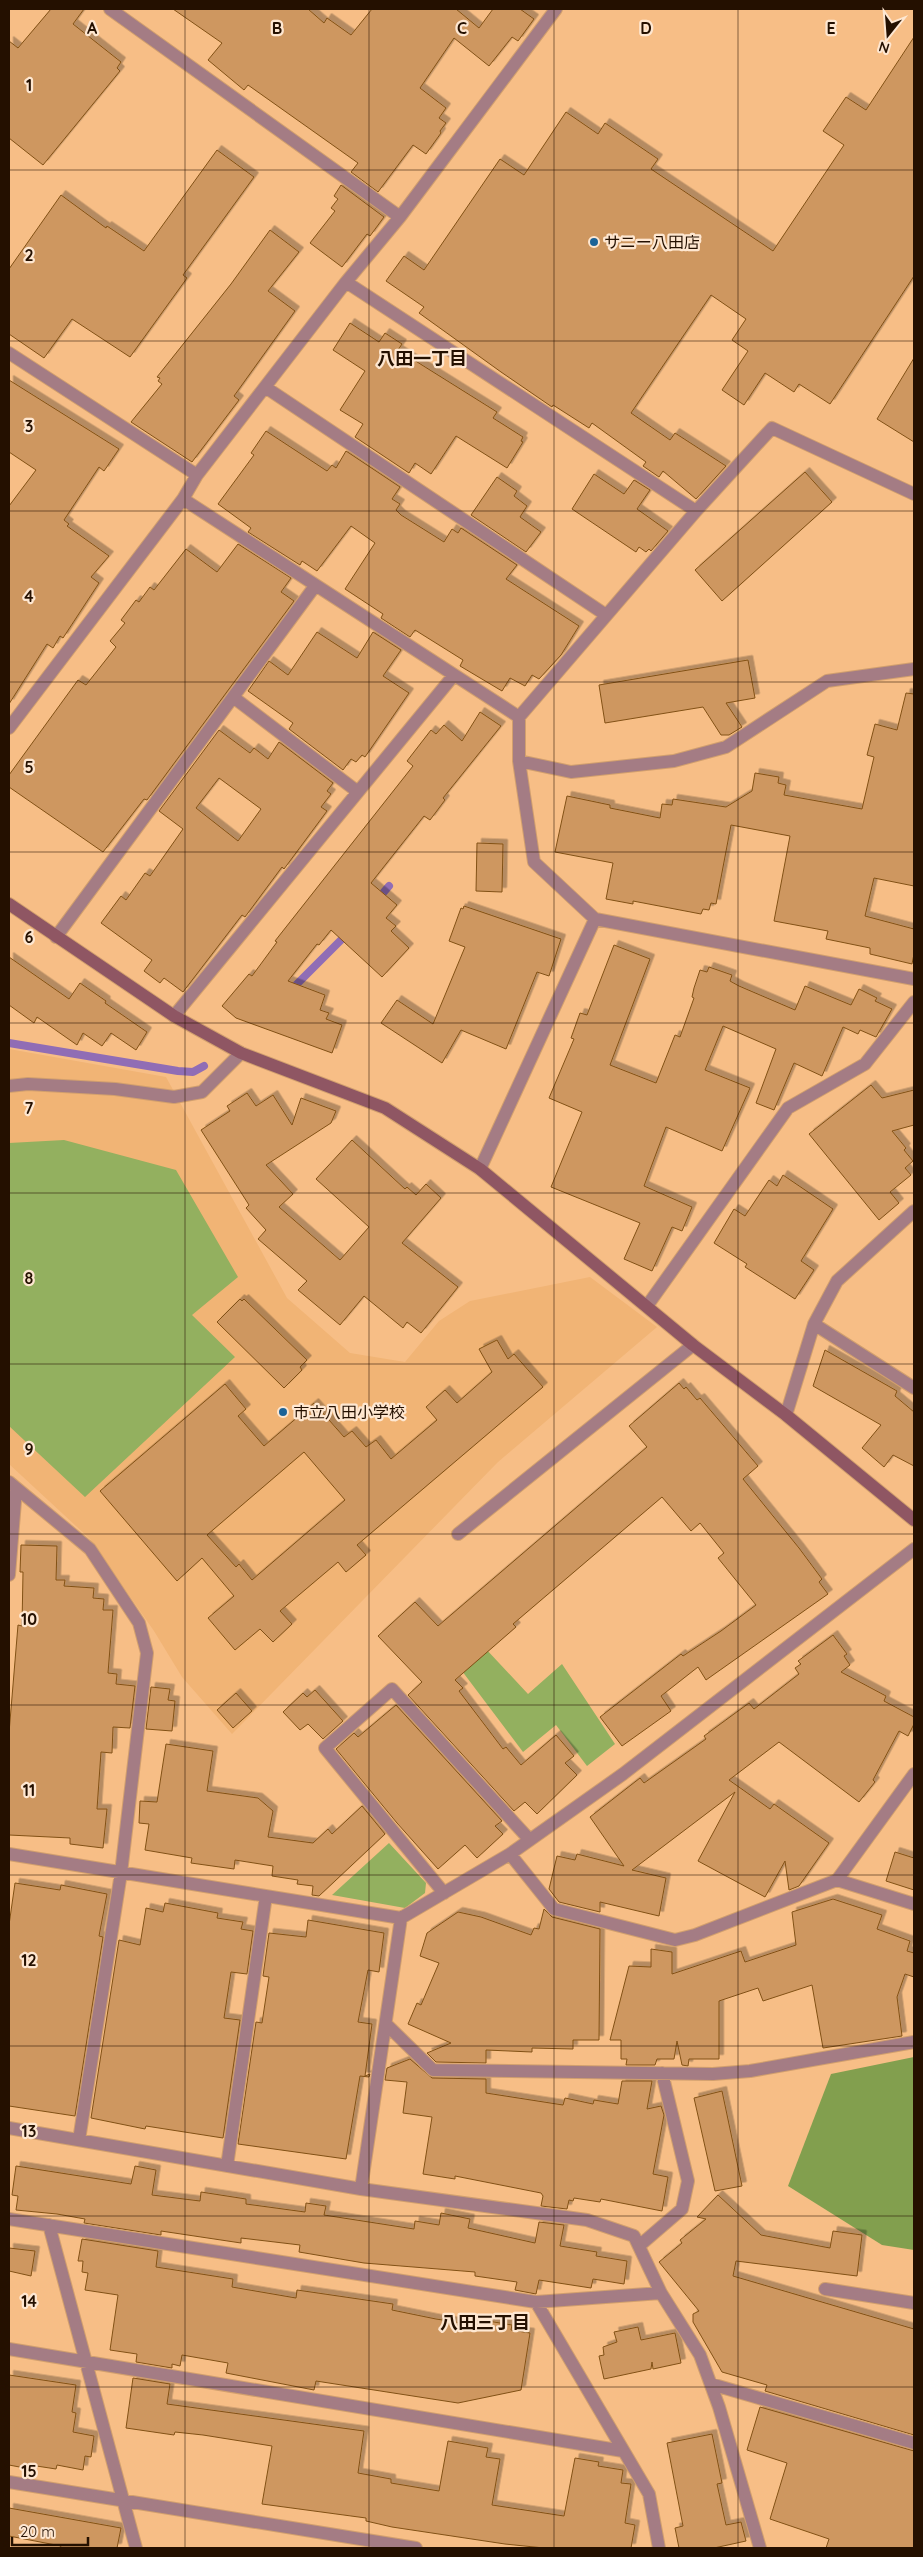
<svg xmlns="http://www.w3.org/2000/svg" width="923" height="2557" font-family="Quicksand,'Noto Sans JP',sans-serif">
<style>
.built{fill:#f1b475}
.green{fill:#93b05f}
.forest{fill:#829f4e}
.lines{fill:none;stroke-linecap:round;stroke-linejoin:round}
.stream{stroke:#906db5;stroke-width:8}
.building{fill:#ce9760;stroke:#825116;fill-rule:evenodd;filter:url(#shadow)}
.lane-casing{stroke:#d19f6e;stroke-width:14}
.street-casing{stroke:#d19f6e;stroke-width:14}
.secondary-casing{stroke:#d19f6e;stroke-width:14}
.lane{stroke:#a47c84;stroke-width:12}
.street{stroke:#a47c84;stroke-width:12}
.secondary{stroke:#8f5663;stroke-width:12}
.grid{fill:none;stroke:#241000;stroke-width:1;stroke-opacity:0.55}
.poi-dot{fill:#1c6397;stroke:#fee7d1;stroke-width:2}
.labels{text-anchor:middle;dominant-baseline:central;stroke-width:4.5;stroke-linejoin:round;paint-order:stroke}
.poi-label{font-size:16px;fill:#241000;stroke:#fee7d1;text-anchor:start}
.neighbourhood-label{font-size:18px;font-weight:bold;fill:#241000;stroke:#fee7d1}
.grid-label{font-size:16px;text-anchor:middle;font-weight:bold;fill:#241000;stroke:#fee7d1;stroke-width:4.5;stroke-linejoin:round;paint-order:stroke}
</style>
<defs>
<filter id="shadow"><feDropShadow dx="4.5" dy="-4.5" stdDeviation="0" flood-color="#0004"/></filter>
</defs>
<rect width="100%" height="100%" fill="#f7be86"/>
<!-- built -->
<path class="built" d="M9 1049 166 1077 287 1298 350 1353 405 1362 439 1321 470 1301 590 1277 657 1327 498 1462 232 1734 182 1677 154 1631 90 1539 9 1464Z"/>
<!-- green -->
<path class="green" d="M64 1140 176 1170 238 1277 192 1315 235 1357 85 1497 9 1426V1143Z
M485 1648 528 1694 562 1664 615 1744 587 1766 556 1725 523 1752 462 1671Z
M389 1843 426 1883 425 1893 405 1908 332 1895Z"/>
<!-- forest -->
<path class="forest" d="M914 2057V2250L882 2245 788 2186 831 2074Z"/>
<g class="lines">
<!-- stream -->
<path class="stream" d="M377 900 389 886
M291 990 348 933
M9 1043 178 1071 193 1072 204 1066"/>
</g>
<!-- building -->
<path class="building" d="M51 9H84L73 24 121 62 117 68 120 71 43 165 9 138V41L18 48Z
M173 9H308L324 23 327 18 351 35 372 9H456L479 28 493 9H520L534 19 518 41 512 37 489 66 454 38 420 88 446 108 439 118 446 123 440 131 441 133 426 154 413 145 378 192 351 172 358 163 248 85 244 90 208 60 222 43Z
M914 37V276L830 404 799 384 794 392 765 373 744 405 722 390 748 351 732 340 746 319 711 295 631 413 670 440 675 433 726 466 696 499 663 471 659 477 643 466 646 462 592 423 589 428 553 405 552 407 501 372 419 313 424 307 386 281 404 256 424 270 500 159 524 175 566 112 598 134 605 123 658 159 651 169 773 251 844 145 823 131 846 97 866 110Z
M217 150 254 177 183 275 187 278 130 357 72 319 44 358 9 334V269L61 195 106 228 107 226 144 251Z
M341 185 384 217 370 236 367 234 342 267 310 243 335 211 331 208 338 199 334 196Z
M270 230 299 252 268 291 295 311 234 396 239 400 192 462 131 422 162 384 158 381 160 378 157 377 231 284Z
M350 323 379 342 385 333 402 344 398 350 497 412 493 418 523 437 521 441 523 442 507 468 456 436 431 474 415 463 409 473 355 437 363 424 340 410 365 371 333 350Z
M914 358V442L877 419Z
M9 380 119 449 104 471 99 467 64 520 69 524 67 526 109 556 91 577 99 583 63 638 60 636 53 648 47 644 9 704V506L36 470 9 452Z
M266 431 327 471 332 465 336 468 346 451 400 487 392 499 400 504 396 510 401 515 444 542 452 529 458 533 461 528 517 565 506 579 579 626 561 655 539 679 532 675 525 686 510 678 502 691 460 666 463 660 415 630 410 637 381 618 383 614 345 589 375 543 351 526 317 571 302 561 300 565 248 532 251 528 218 504 254 455 251 453Z
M805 472 832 502 722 601 695 570Z
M594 474 624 494 634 480 650 490 637 509 668 531 651 551 649 549 646 552 639 547 636 552 572 509Z
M497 477 517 491 514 496 527 506 520 517 541 532 526 552 471 515Z
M238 544 291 578 281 592 294 601 147 800 144 799 103 852 9 787V775L78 680 86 685 116 647 110 641 125 623 121 620 136 600 139 602 150 587 154 590 186 549 217 572Z
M317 632 357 658 373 632 401 650 383 676 409 693 365 757 362 755 356 762 351 759 343 770 289 729 293 723 248 691 269 661 288 675Z
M748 660 755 698 726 703 742 727 729 735H721L703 707 605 723 599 685Z
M906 693 914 694V886L874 878 865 916 914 929V954L912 964 870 954V948L826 939 828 931 774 921 790 836 731 825 716 904 711 903 709 910 703 909 701 914 633 901V904L606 899 613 863 555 852 567 796 610 805V808L660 818 662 804 672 805 673 799 726 807 752 791 755 773 779 777 778 783 786 785 784 795 862 809 874 757 867 755 875 724 897 730Z
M480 712 501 726 443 798 445 800 430 820 424 816 371 883 397 905 386 918 396 926 391 931 409 948 382 977 331 930 319 945 317 944 288 981 325 995 320 1010 329 1013 326 1019 342 1025 332 1053 236 1018 222 1006 249 974 252 976 277 942 275 941 413 766 407 761 431 730 436 734 444 725 462 741Z
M219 730 250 753 254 748 268 759 279 742 333 783 327 791 331 794 321 807 327 811 284 869 282 867 245 917 242 915 183 992 164 978 160 983 144 971 152 960 101 923 121 896 126 900 145 873 150 876 183 829 159 811ZM219 778 261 809 238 841 196 808Z
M477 843 503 844 502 892 476 891Z
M464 906 561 939 549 976 537 972 506 1049 461 1030 442 1063 381 1023 397 1000 433 1024 465 947 449 941 461 908 463 909Z
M614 945 650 959 610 1065 656 1083 675 1035 680 1037 694 998 692 997 694 988 700 970 707 972 709 967 732 975 730 981 739 986 795 1010 805 986 851 1005 859 989 877 998 875 1001 892 1009 876 1037 860 1030 858 1034 843 1027 822 1076 794 1063 774 1110 756 1103 776 1049 723 1026 705 1070 750 1088 722 1151 666 1127 644 1186 692 1207 682 1231 672 1227 652 1271 624 1259 640 1223 551 1187 582 1112 549 1098 574 1039 571 1038 580 1013 587 1015Z
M9 957 69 999 80 983 106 1001 105 1003 147 1032 136 1050 111 1033 102 1046 83 1033 77 1045 37 1017 34 1023 9 1005Z
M871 1085 882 1098 914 1090V1125L892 1131 906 1148 904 1150 913 1161 905 1168 911 1175 890 1192 899 1203 879 1220 809 1134Z
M247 1093 256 1106 273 1095 292 1125 301 1098 336 1111 331 1123 266 1165 293 1194 279 1207 340 1260 369 1227 316 1179 352 1140 405 1189 407 1187 416 1195 426 1184 441 1198 402 1243 458 1287 421 1333 407 1322 403 1328 364 1296 340 1325 298 1290 307 1281 258 1239 266 1230 246 1208 249 1205 201 1130 230 1111 227 1106Z
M783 1175 833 1209 801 1261 814 1270 795 1299 745 1267 747 1264 714 1243 734 1209 745 1216 769 1180 777 1186Z
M240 1299 242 1301 244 1299 307 1360 300 1367 302 1370 284 1388 217 1322Z
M497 1340 508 1359 514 1354 543 1387 357 1545 366 1555 346 1572 338 1562 280 1611 292 1624 273 1642 260 1629 235 1650 208 1618 234 1596 202 1558 177 1581 100 1491 225 1384 246 1409 238 1416 264 1446 314 1403 344 1437 352 1431 366 1447 376 1440 391 1459 437 1420 426 1407 445 1390 457 1403 492 1372 479 1349ZM304 1452 345 1500 252 1580 239 1564 236 1567 207 1535Z
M825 1350 897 1391 895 1396 914 1412V1466L893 1455 884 1467 862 1448 881 1425 813 1386Z
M679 1383 684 1389 686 1387 697 1400 700 1398 758 1466 743 1479 799 1548 822 1579 819 1582 828 1594 706 1680 698 1667 661 1696 671 1711 622 1746 600 1717 681 1654 683 1656 721 1631 756 1605 718 1558 724 1553 700 1523 691 1531 662 1497 513 1624 516 1627 455 1680 463 1688 459 1691 503 1749 506 1747 521 1765 556 1735 574 1756 565 1763 577 1775 537 1814 525 1802 514 1811 408 1695 422 1682 378 1636 415 1602 438 1626 647 1447 629 1426Z
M21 1545 57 1546 56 1580H65L64 1586 94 1588 93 1598 104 1599 103 1610H113L108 1673 117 1674 116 1684 135 1686 130 1728 113 1727 112 1753 101 1752 97 1809H107L103 1848 70 1844V1838L9 1835V1733L18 1625 22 1626 23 1572H20Z
M833 1635 847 1654 844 1656 850 1665 841 1672 886 1696 884 1701 914 1717V1724L908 1736 899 1731 873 1780 875 1782 859 1802 779 1742 729 1780 770 1809 774 1804 829 1843 799 1886 789 1890 785 1861 765 1897 698 1861 735 1792 632 1870 666 1878 659 1916 600 1902V1912L559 1902 549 1889 557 1856 575 1860 577 1854 624 1866 590 1817 640 1778 644 1783 706 1739 704 1736 749 1703 754 1709 799 1674 795 1668 801 1664 798 1661Z
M151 1687 170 1689 168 1700 175 1701 172 1731 146 1729Z
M315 1690 343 1721 323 1739 308 1724 300 1730 283 1712 303 1693 307 1697Z
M236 1693 252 1711 233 1728 217 1710Z
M396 1705 502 1821 495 1826 503 1834 477 1858 465 1845 438 1869 397 1823 336 1749 354 1733 358 1737Z
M166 1744 213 1751 207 1791 258 1798 273 1811 268 1837 313 1843 328 1829 332 1834 362 1806 385 1834 319 1896 312 1895 313 1886 297 1884 298 1880 272 1876 273 1866 235 1860 234 1869 191 1863 192 1858 145 1850 149 1824 139 1823 140 1801 157 1802Z
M895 1852 914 1858V1890L886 1881Z
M15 1883 60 1890 61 1885 107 1894 99 1936 103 1937 75 2116 9 2106V1925Z
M833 1899 882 1915 877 1929 910 1941 907 1951 914 1953V1977L905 1974 897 1997 902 2036 823 2048 812 1985 763 2001 758 1988 719 2001V2059H689L688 2066 682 2065 677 2041 674 2059H657L655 2065H626L627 2059H621V2040H610L629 1966 651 1967V1949L672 1952V1974L741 1951 745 1962 796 1945 792 1912Z
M165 1903 218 1913 217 1918 243 1922 241 1929 253 1931 247 1974 231 1972 224 2018 240 2020 223 2138 146 2126 145 2129 91 2118 119 1940 140 1945 146 1908 163 1912Z
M544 1909 552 1917 600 1929 599 2040H573V2049L532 2048V2052L486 2050V2063L436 2062 427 2053 451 2043 408 2024 417 2003 421 2005 439 1963 420 1956 427 1933 458 1912 481 1917 531 1935 534 1928 539 1929Z
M308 1920 384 1933 379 1972 368 1970 358 2022 372 2024 365 2076 370 2074 369 2077 360 2076 346 2159 238 2144 256 2022 262 2023 269 1977 263 1976 269 1933 306 1937Z
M410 2059 432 2078 486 2079V2093L563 2105 565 2098 593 2104 594 2100 618 2104 622 2081H652L647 2109 661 2106 664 2115 653 2174 668 2177 662 2211 601 2199 600 2202 574 2198 573 2201 569 2200 567 2209 541 2206 543 2196 541 2193 455 2176V2179L423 2174 432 2117 403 2113 407 2082 385 2080 387 2068Z
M722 2091 742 2186 715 2191 694 2098Z
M16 2166 131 2184 135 2166 156 2170 152 2195 200 2201 201 2192 246 2199V2204L305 2212 306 2203 326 2206 324 2215 414 2229 415 2221 439 2225 441 2213 470 2219 468 2228 535 2243 539 2222 564 2225 560 2246 597 2252 596 2256 627 2261 624 2284 593 2279 591 2288 539 2280 536 2294 515 2290 517 2282 475 2276V2272L364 2263 299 2252 300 2245 241 2238V2243L161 2231V2235L84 2223 85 2219 57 2214 16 2210 18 2196 12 2195Z
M718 2195 761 2235 830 2248 833 2231 862 2235 857 2276 736 2261 733 2276 914 2329V2435L765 2391 767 2385 722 2372 693 2322V2314L699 2311 659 2262 682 2243 680 2240 706 2219 697 2217Z
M82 2239 158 2251 156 2267 233 2279 232 2287 296 2298 297 2290 393 2304 392 2310 436 2319 481 2326 482 2320 512 2325 511 2330 530 2333 521 2390 458 2403 316 2381 314 2390 226 2373 228 2363 182 2355 180 2366 172 2364V2368L136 2362 137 2354 110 2350 118 2295 85 2290 88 2273 82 2272 83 2261H78Z
M9 2248 35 2251 31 2276 9 2271Z
M638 2327 641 2340 675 2333 681 2363 653 2369 652 2362 651 2369 604 2379 599 2356 604 2355 603 2347 617 2342 614 2332Z
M9 2375 76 2385 72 2412 76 2413 73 2432 94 2436 91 2457 85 2456 83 2470 57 2465 56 2469 30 2465V2469L9 2465Z
M133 2378 170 2384 167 2404 364 2431 358 2473 391 2479V2483L439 2491 448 2441 488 2448 486 2457 500 2459 492 2505 564 2516 575 2458 599 2462 598 2466 623 2470 621 2483 631 2484 625 2523 635 2525 631 2548H544L505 2544 392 2527 366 2521V2518L262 2504 272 2446 203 2435 175 2432 174 2435 126 2428Z
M760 2407 914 2451V2548H826L829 2539 770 2519 787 2463 747 2450Z
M712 2434 722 2483 717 2484 726 2525 741 2522 746 2541 714 2548H679L675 2528 683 2526 667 2443Z
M9 2508 121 2528 117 2548H60L61 2546 9 2536Z"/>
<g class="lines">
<defs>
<path id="lane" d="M9 1086 28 1084 115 1089 174 1097 202 1092 241 1053
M458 1534 693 1345
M837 1880 914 1774"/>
<path id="street" d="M110 9 400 217
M346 282 696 511
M9 353 197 475
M265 387 606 615
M914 494 772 428 696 511 519 717V761L534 862 595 919 914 979
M183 499 519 717
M233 697 358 792
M9 728 183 499 197 475 346 282 400 217 556 9
M519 761 571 772 674 761 726 747 827 681 914 669
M56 937 315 586
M174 1016 454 675
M480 1169 595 919
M647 1306 788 1108 865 1064 914 1002
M814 1324 914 1388
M786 1415 814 1324 837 1281 914 1211
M9 1482 90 1549 139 1623 147 1653 121 1873 79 2140
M9 1575 16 1489
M9 1854 401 1918 510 1854 623 1774 914 1549
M510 1854 554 1909 675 1940 695 1935 837 1880 914 1904
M444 1893 325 1748 392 1689 529 1839
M386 2024 433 2070 713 2074 750 2071 914 2042
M9 2128 361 2189 587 2220 634 2236 661 2293 700 2355 719 2407 760 2548
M227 2166 266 1896
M361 2189 401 1918
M9 2219 536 2302 661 2293
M49 2225 136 2548
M639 2246 682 2209 688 2181 662 2073
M825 2289 914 2303
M536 2302 649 2494 659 2548
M9 2349 623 2451
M711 2384 914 2443
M9 2482 416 2548"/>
<path id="secondary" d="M9 904 174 1016 241 1053 385 1108 480 1169 693 1345 786 1415 914 1520"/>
</defs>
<!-- lane casing -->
<use href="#lane" class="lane-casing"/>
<!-- street casing -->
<use href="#street" class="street-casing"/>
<!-- secondary casing -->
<use href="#secondary" class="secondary-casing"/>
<!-- lane -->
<use href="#lane" class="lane"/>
<!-- street -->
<use href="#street" class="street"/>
<!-- secondary -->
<use href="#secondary" class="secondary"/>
</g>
<!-- grid -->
<path class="grid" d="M185 9V2548M369 9V2548M554 9V2548M738 9V2548M9 170H914M9 341H914M9 511H914M9 682H914M9 852H914M9 1023H914M9 1193H914M9 1364H914M9 1534H914M9 1705H914M9 1875H914M9 2046H914M9 2216H914M9 2387H914"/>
<!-- markers -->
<g class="poi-dot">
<circle cx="594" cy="242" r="5"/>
<circle cx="283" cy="1412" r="5"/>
</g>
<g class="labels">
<!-- poi labels -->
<g class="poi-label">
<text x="604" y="242">サニー八田店</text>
<text x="293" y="1412">市立八田小学校</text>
</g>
<!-- neighbourhood labels -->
<g class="neighbourhood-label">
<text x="422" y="358">八田一丁目</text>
<text x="485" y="2322">八田三丁目</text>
</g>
</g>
<g class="grid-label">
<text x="92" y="34">A</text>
<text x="277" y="34">B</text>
<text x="462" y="34">C</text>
<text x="646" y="34">D</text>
<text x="831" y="34">E</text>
<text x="29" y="91">1</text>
<text x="29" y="261">2</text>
<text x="29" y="432">3</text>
<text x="29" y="602">4</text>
<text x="29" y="773">5</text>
<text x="29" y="943">6</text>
<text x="29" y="1114">7</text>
<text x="29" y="1284">8</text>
<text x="29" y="1455">9</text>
<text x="29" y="1625">10</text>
<text x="29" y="1796">11</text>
<text x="29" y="1966">12</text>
<text x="29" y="2137">13</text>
<text x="29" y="2307">14</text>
<text x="29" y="2477">15</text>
</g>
<!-- border -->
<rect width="923" height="2557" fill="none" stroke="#241000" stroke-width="20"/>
<!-- north arrow -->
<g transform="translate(888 35) rotate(197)" stroke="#fee7d1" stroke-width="4" paint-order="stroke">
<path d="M0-4L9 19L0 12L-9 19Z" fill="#241000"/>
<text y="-8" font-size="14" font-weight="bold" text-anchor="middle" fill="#241000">N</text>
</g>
<!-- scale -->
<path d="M12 2537v8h76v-8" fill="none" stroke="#241000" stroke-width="2.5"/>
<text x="20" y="2537" font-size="15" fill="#241000" stroke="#fee7d1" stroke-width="4" paint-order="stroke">20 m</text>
</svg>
